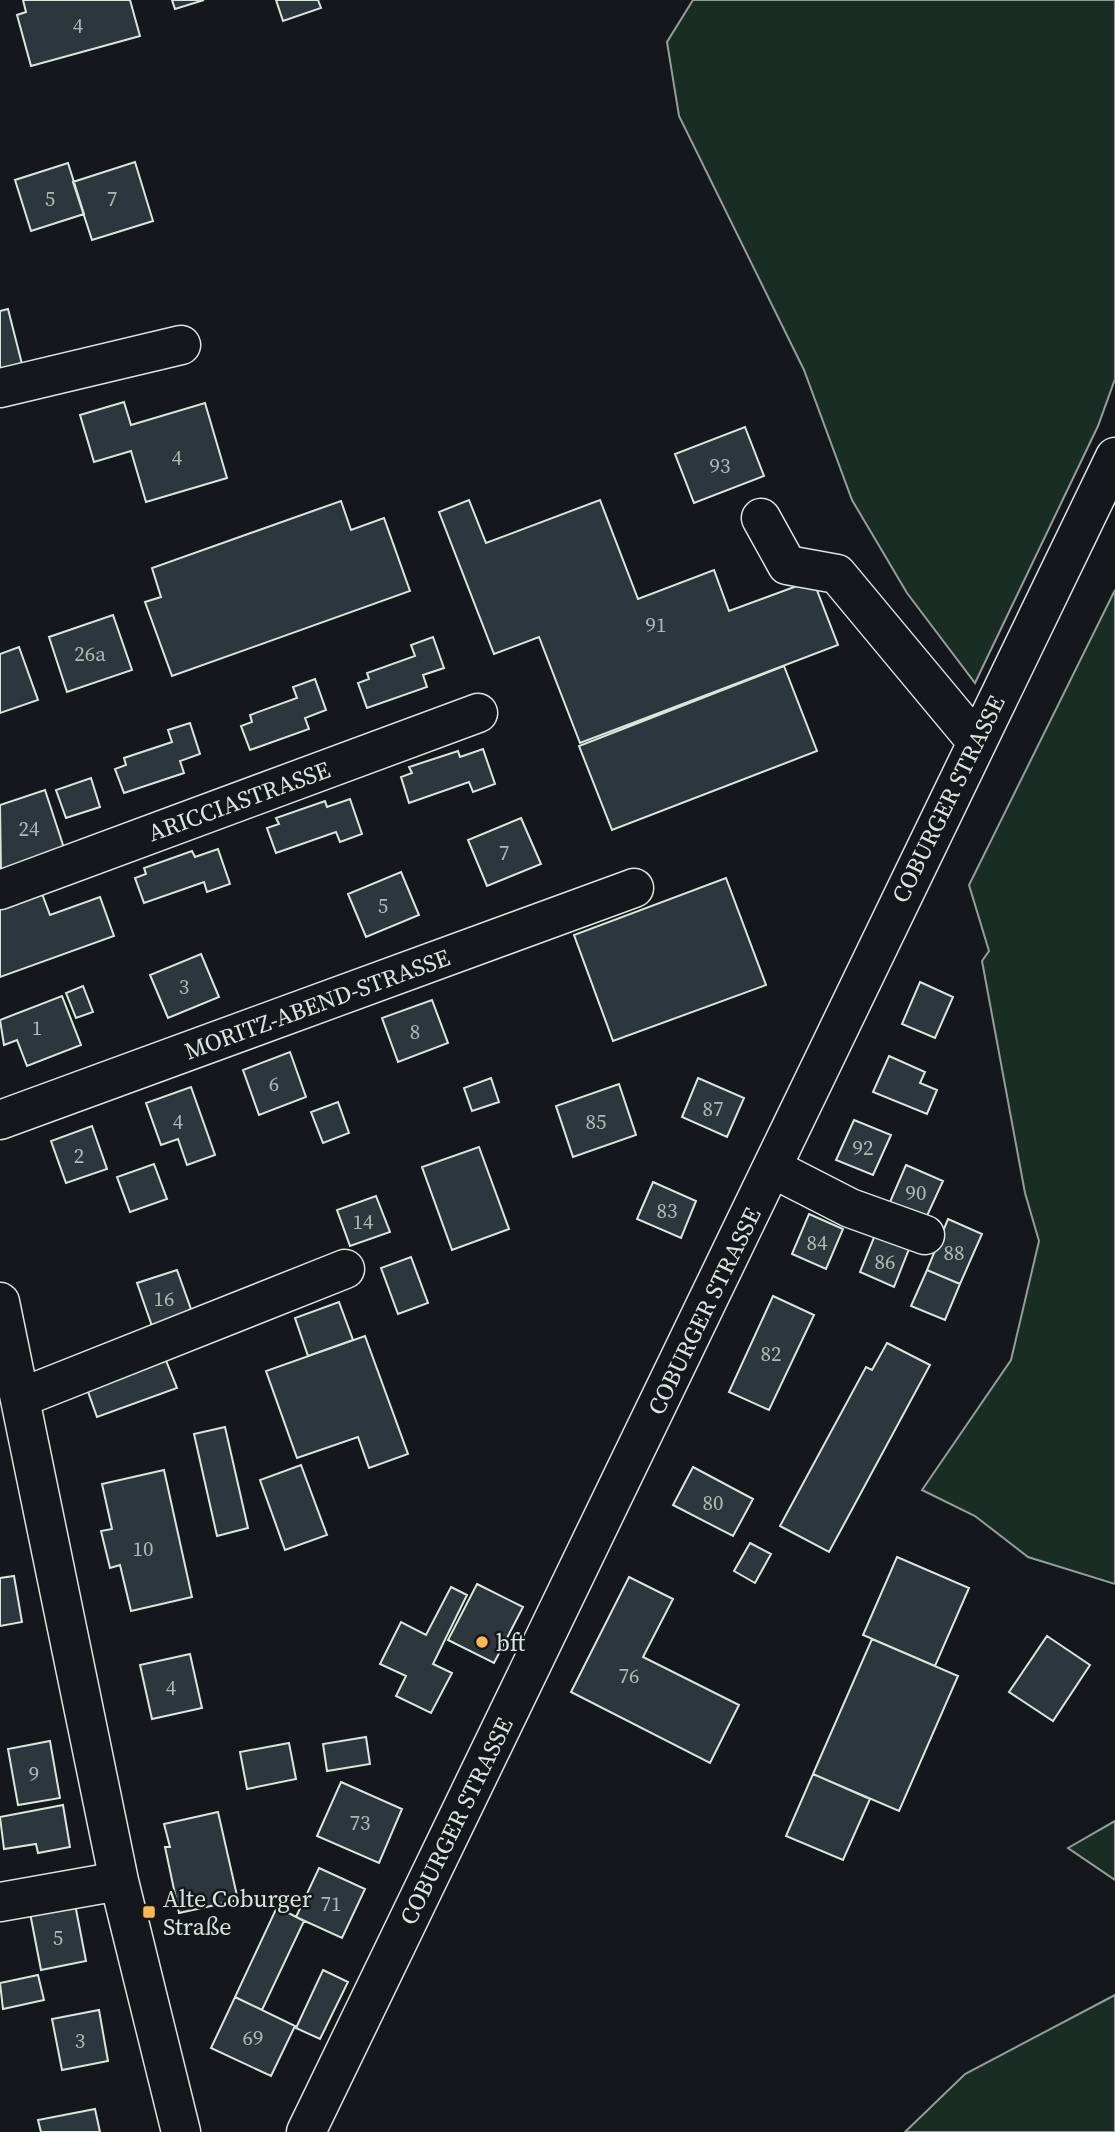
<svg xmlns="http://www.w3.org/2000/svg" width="1115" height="2132" font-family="'Source Serif 4',serif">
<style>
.green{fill:#1a2d24;stroke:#939e99;stroke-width:2}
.building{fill:#2c363c;stroke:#d8e6dc;stroke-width:2}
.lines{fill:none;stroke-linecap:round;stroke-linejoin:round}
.minor-casing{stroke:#d8e6dc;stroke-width:41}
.minor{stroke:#14181c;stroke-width:38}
.poi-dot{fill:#ffb74d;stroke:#14181c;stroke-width:2.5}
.labels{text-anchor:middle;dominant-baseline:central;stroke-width:5;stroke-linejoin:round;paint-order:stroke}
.number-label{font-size:21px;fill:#adbab4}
.street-label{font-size:24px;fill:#d8e6dc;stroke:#14181c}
.poi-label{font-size:24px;fill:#d8e6dc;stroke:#14181c;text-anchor:start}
</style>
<rect width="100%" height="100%" fill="#14181c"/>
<!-- green -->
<path class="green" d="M693 0H1115V379L1098 426 975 683 907 593 852 500 804 370 679 116 667 42Z
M1115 590V1584L1028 1557 975 1516 922 1490 1011 1360 1039 1241 1025 1193 982 961 989 951 969 885Z
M1115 1821V1880L1068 1848Z
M1115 1995V2132H905L965 2074Z"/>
<!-- building -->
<path class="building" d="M23 0H130L140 36 31 66 17 15 26 12Z
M172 0H204L175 9Z
M276 0H318L321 8 283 21Z
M135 162 153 221 92 240 73 182Z
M68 163 84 214 31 231 15 180Z
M8 309 22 364 0 370V311Z
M124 402 131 425 205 403 227 478 146 502 131 451 94 462 80 415Z
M745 427 764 476 694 503 675 454Z
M469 500 486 543 600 500 638 599 714 570 729 611 813 580 838 645 580 743 539 637 494 654 439 512Z
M341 501 351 530 384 518 410 591 172 676 145 602 161 597 152 568Z
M113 615 132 670 67 692 49 637Z
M433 637 444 668 423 675 427 687 367 708 358 683 369 679 367 673 415 656 411 645Z
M19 647 38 700 0 713V654Z
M784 666 817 751 612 830 579 746Z
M315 679 326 710 305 718 309 729 250 750 241 726 252 722 250 715 297 698 293 687Z
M190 723 200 754 180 761 184 773 124 793 115 769 126 765 124 758 172 742 168 730Z
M483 749 495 784 473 792 469 782 409 803 401 777 412 773 409 767 458 751 460 757Z
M91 778 100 807 66 818 56 790Z
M45 790 65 851 1 872 0 805Z
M350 799 362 834 340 842 336 832 276 853 267 828 279 824 276 818 325 801 327 807Z
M521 818 541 864 487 886 468 840Z
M218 849 230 884 207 892 204 882 144 903 135 878 146 874 144 868 192 851 195 857Z
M401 872 419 915 366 937 348 894Z
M726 878 766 985 613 1041 574 935Z
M41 891 50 915 100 897 114 936 0 977V906Z
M201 954 219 997 168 1018 150 975Z
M920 982 953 997 935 1038 902 1024Z
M83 986 93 1012 76 1018 66 993Z
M62 996 81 1045 27 1066 17 1040 4 1045 0 1020Z
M432 1000 448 1043 398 1062 382 1018Z
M290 1052 306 1097 259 1115 243 1070Z
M889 1056 925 1072 920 1083 937 1090 927 1114 873 1092Z
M491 1078 499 1102 472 1111 464 1088Z
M698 1078 744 1098 727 1137 682 1117Z
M619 1084 636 1135 573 1157 556 1106Z
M191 1087 215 1155 187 1165 178 1139 161 1145 146 1103Z
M338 1102 349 1133 323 1143 311 1112Z
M854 1120 891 1135 873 1175 836 1160Z
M92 1126 107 1169 66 1183 51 1141Z
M479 1147 509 1229 452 1250 422 1167Z
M154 1164 167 1199 130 1212 117 1177Z
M906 1165 943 1181 926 1218 890 1202Z
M653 1182 696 1201 681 1238 637 1219Z
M376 1196 390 1232 350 1246 337 1210Z
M809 1214 843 1229 826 1269 792 1254Z
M948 1219 982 1234 960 1284 927 1270Z
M875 1235 909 1249 894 1287 860 1272Z
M411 1257 428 1303 398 1314 381 1268Z
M177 1270 192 1312 152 1326 137 1283Z
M927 1270 960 1284 945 1320 911 1306Z
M773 1296 814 1315 769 1410 729 1392Z
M339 1302 353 1340 308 1356 295 1318Z
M365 1336 408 1454 369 1468 358 1437 297 1458 266 1371Z
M887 1343 930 1365 829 1552 780 1526 866 1367 872 1370Z
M165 1358 177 1388 97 1417 86 1386Z
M225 1427 248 1528 217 1536 194 1434Z
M301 1465 327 1535 285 1550 260 1480Z
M693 1467 753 1499 733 1536 673 1505Z
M164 1470 192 1597 131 1611 120 1565 110 1568 101 1531 112 1529 102 1484Z
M750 1543 771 1554 755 1583 734 1571Z
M897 1557 969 1588 935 1666 863 1635Z
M14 1576 22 1622 0 1626V1578Z
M629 1577 673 1599 643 1657 739 1705 710 1763 571 1692Z
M477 1584 523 1607 494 1663 448 1640Z
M451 1587 467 1595 433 1664 452 1673 431 1713 396 1696 406 1676 380 1664 401 1622 426 1635Z
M1047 1636 1090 1665 1053 1721 1009 1692Z
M872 1639 958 1676 899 1811 813 1774Z
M190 1654 202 1708 152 1719 140 1665Z
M366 1737 370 1764 327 1771 323 1744Z
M50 1741 60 1798 18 1805 8 1749Z
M289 1743 296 1779 247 1789 240 1752Z
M813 1774 870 1799 843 1860 786 1836Z
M341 1782 402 1809 379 1863 317 1836Z
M63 1805 70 1847 38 1853 36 1844 4 1849 0 1817Z
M218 1812 238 1900 179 1913 165 1847H170L164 1824Z
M319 1868 365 1889 342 1938 296 1917Z
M75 1904 86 1961 41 1970 30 1913Z
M277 1907 304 1921 262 2010 235 1997Z
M323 1970 348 1982 320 2039 296 2028Z
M38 1975 44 2000 3 2009 0 1983Z
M235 1997 295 2026 271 2076 211 2048Z
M99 2010 108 2061 62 2070 52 2019Z
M95 2109 100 2132H41L38 2120Z"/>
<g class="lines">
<defs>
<path id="minor" d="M0 388 181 345
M761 518 787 565 837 574 976 741
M0 890 478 713
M0 1120 634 888
M772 1168 850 1208 925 1235
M0 1302 119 1881 181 2132
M20 1398 345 1269
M0 1902 119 1881
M306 2132 1115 457"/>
</defs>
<!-- minor casing -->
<use href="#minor" class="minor-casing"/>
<!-- minor -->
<use href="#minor" class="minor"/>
</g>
<!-- markers -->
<g class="poi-dot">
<circle cx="482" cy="1642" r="7"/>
<rect x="142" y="1905" width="14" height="14" rx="3.5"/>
</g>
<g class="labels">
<!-- number labels -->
<g class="number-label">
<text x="78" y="25">4</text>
<text x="50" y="198">5</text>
<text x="112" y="198">7</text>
<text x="177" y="457">4</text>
<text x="720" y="465">93</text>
<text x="656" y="624">91</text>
<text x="90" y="653">26a</text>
<text x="29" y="828">24</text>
<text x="504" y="852">7</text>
<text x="383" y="905">5</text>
<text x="184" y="986">3</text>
<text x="37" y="1027">1</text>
<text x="415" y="1031">8</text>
<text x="274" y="1083">6</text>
<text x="713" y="1108">87</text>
<text x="178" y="1121">4</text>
<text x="596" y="1121">85</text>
<text x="863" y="1147">92</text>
<text x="79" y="1155">2</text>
<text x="916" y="1192">90</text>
<text x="667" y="1210">83</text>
<text x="363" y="1221">14</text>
<text x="817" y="1242">84</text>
<text x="954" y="1252">88</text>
<text x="885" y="1261">86</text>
<text x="164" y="1298">16</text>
<text x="771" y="1353">82</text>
<text x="713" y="1502">80</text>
<text x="143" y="1548">10</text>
<text x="629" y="1675">76</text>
<text x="171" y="1687">4</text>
<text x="34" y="1773">9</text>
<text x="360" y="1822">73</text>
<text x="331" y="1903">71</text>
<text x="58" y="1937">5</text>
<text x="253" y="2037">69</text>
<text x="80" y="2040">3</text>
</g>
<!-- street labels -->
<g class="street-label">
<text transform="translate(948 799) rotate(-64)">COBURGER STRASSE</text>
<text transform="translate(239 801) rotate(-20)">ARICCIASTRASSE</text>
<text transform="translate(317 1004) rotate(-20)">MORITZ-ABEND-STRASSE</text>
<text transform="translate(704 1311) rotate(-64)">COBURGER STRASSE</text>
<text transform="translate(456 1821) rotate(-64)">COBURGER STRASSE</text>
</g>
<!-- poi labels -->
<g class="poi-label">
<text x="496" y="1642">bft</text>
<text x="163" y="1898">Alte Coburger<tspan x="163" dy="28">Straße</tspan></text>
</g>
</g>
</svg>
